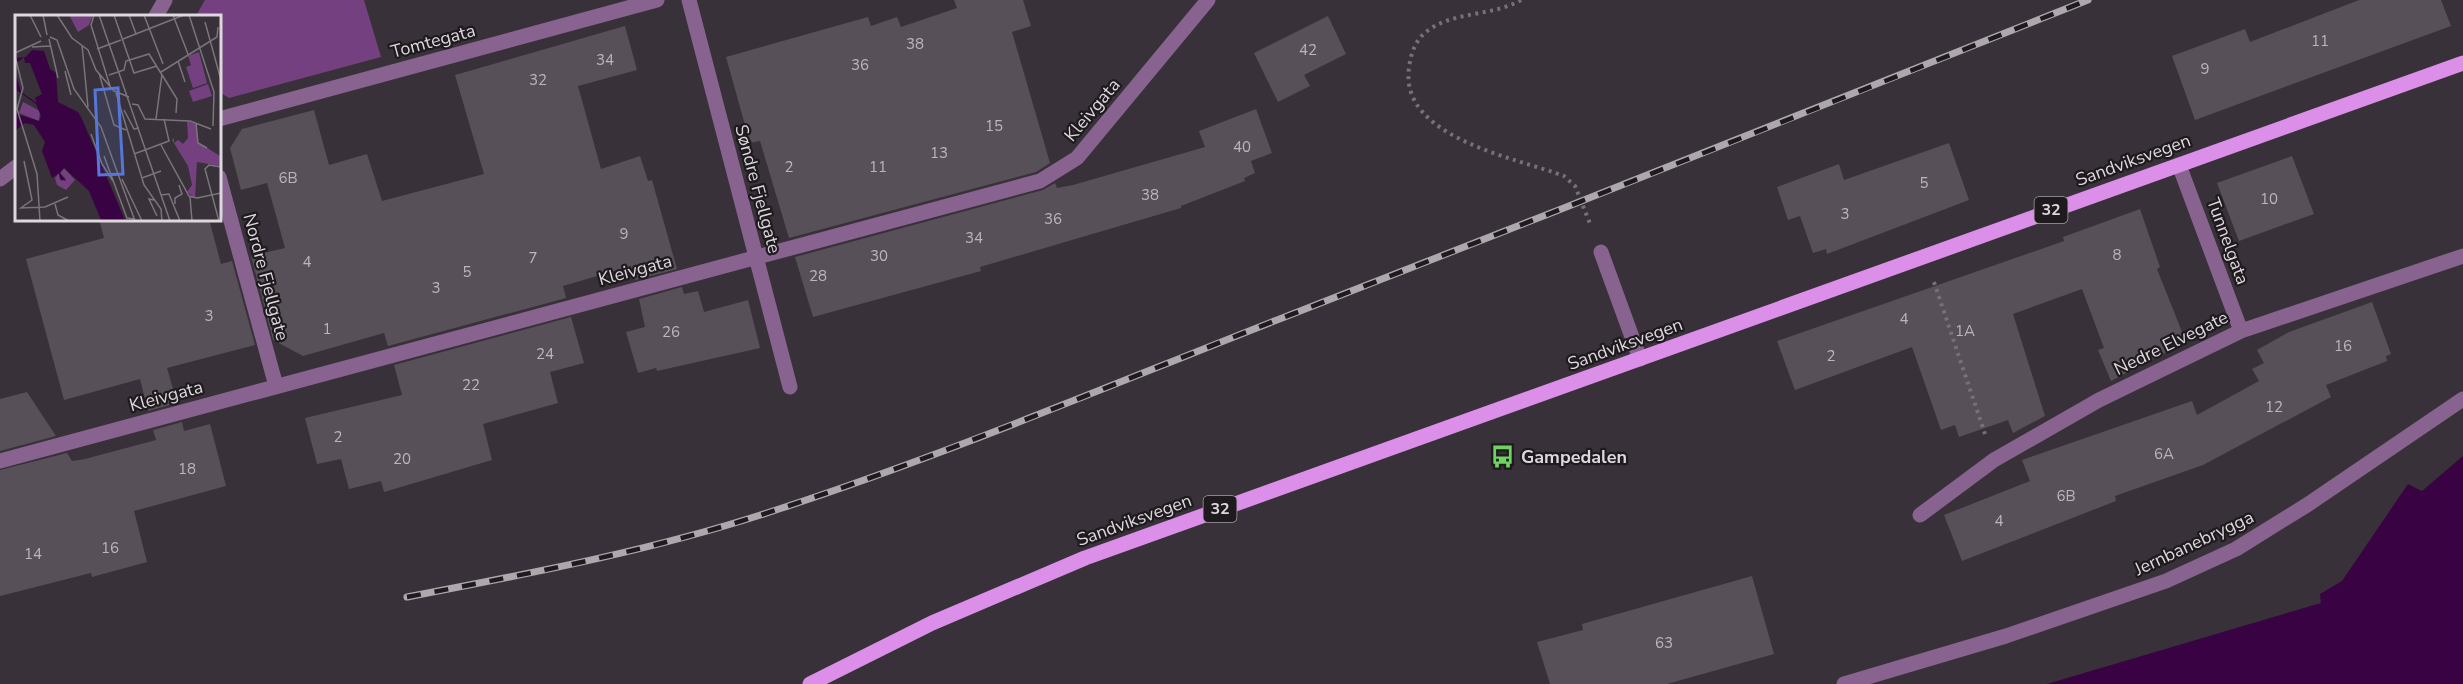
<svg xmlns="http://www.w3.org/2000/svg" width="2463" height="684" font-family="'Nunito Sans',sans-serif">
<style>
.green{fill:#75407f}
.water{fill:#390242}
.building{fill:#585059}
.lines{fill:none;stroke-linecap:round;stroke-linejoin:round}
.path{stroke:#767077;stroke-width:4;stroke-dasharray:3 4.5;stroke-linecap:butt}
.minor{stroke:#88638f;stroke-width:15}
.major{stroke:#dc8fe9;stroke-width:15}
.rail-casing{stroke:#aca8ad;stroke-width:7}
.rail{stroke:#1e1a1e;stroke-width:4.5;stroke-dasharray:14;stroke-linecap:butt}
.labels{text-anchor:middle;dominant-baseline:central;stroke-width:4.5;stroke-linejoin:round;paint-order:stroke}
.number-label{font-size:15px;fill:#bbb6bc}
.shield{fill:#1e1a1e;stroke:#a39fa4;stroke-width:1.5}
.shield-label{font-size:16px;font-weight:bold;fill:#dcd8dd}
.street-label{font-size:18px;fill:#dcd8dd;stroke:#1e1a1e}
.poi-label{font-size:18px;font-weight:bold;fill:#dcd8dd;stroke:#1e1a1e;text-anchor:start}
.inset-road{fill:none;stroke:#7a747b;stroke-width:1.5}
.view{fill:#5677da;fill-opacity:0.15;stroke:#5677da;stroke-width:3}
.inset-edge{fill:none;stroke:#dcd8dd;stroke-width:3}
</style>
<rect width="100%" height="100%" fill="#383139"/>
<!-- green -->
<path class="green" d="M205 0H364L381 57 229 98 219 92V16H196Z"/>
<!-- water -->
<path class="water" d="M2463 456V684H2047L2321 603 2320 594 2342 581 2408 484 2422 491Z"/>
<!-- building -->
<path class="building" d="M954 0H1023L1031 26 1012 32 1050 163 1036 172 789 238 760 141 750 143 726 57 868 17 871 26 897 17 901 27 957 8Z
M2359 0H2441L2451 26 2195 120 2172 56 2245 29 2250 42Z
M1328 16 1346 54 1304 75 1310 86 1278 102 1254 53Z
M625 26 637 70 578 86 601 169 640 156 648 181 652 180 677 269 635 280 631 266 563 286 566 298 388 346 384 333 303 356 273 340 251 256 285 248 267 183 241 190 230 148 242 129 314 110 329 165 367 154 382 201 484 174 455 75Z
M1256 109 1272 153 1251 161 1255 173 1244 178 1245 181 1181 206V208L980 267 981 271 813 317 795 257 1043 190 1055 183 1057 188 1073 185 1205 147 1199 131Z
M1949 143 1969 200 1827 254 1826 249 1813 253 1800 216 1788 220 1777 187 1839 164 1844 180Z
M2292 156 2314 214 2239 241 2217 183Z
M2140 209 2160 267 2157 269 2186 342 2111 381 2098 350 2104 348 2082 289 2013 314 2045 416 2013 433 2008 420 1959 437 1955 425 1941 430 1912 347 1795 390 1777 341 2064 241 2063 237Z
M99 219H209L221 264 232 261 255 345 167 368 177 403 148 411 140 379 64 400 26 259 104 238Z
M682 287 684 294 698 291 704 312 748 300 760 348 657 371 656 368 638 373 626 332 645 327 639 299Z
M2372 302 2391 354 2386 356 2387 361 2326 385 2331 397 2203 465 2115 496 2116 501 1962 561 1944 515 2030 481 2022 460 2192 401 2197 415 2259 381 2252 369 2264 363 2257 350 2289 332Z
M571 317 584 363 550 372 558 403 483 424 492 460 384 492 381 481 349 489 341 459 317 464 305 418 402 395 394 365Z
M27 392 56 436 0 451V399Z
M182 422 184 431 210 424 226 486 134 511 147 562 92 577 91 573 0 596V470L67 453 72 461 85 459 156 440 153 430Z
M1752 576 1774 654 1667 684H1550L1537 642 1583 630 1582 624Z"/>
<g class="lines">
<!-- path -->
<path class="path" d="M1521 0C1494 16 1457 11 1430 29 1416 38 1411 52 1409 68 1399 138 1517 158 1564 176L1575 186 1591 226
M1934 282 1985 434"/>
<!-- minor -->
<path class="minor" d="M689 0 790 387
M156 16 165 0
M219 119 657 0
M2179 165 2241 331
M219 177 276 386
M0 179 16 167
M1601 252 1640 359
M0 461 1040 181 1077 158 1208 0
M1920 515 1994 460 2099 400 2241 331 2463 256
M1844 684 2006 636 2166 581 2236 549 2307 505 2463 399"/>
<!-- major -->
<path class="major" d="M810 684 932 623 1085 558 2463 63"/>
<defs>
<path id="rail" d="M407 597C533 573 660 549 782 508 950 453 1113 384 1277 320 1548 215 1818 108 2088 0"/>
</defs>
<!-- rail casing -->
<use href="#rail" class="rail-casing"/>
<!-- rail -->
<use href="#rail" class="rail"/>
</g>
<!-- icons -->
<defs>
<symbol id="bus-bare" viewBox="-9 -9 18 18"><path d="M-5-6H5V4H4V6H2V4H-2V6H-4V4H-5ZM-3.5-4V0h7V-4ZM-3.5 1.2v1.5H-2V1.2ZM2 1.2v1.5H3.5V1.2Z" fill="#6ed361" stroke="#1e1a1e" stroke-width="2.5" paint-order="stroke"/></symbol>
</defs>
<g fill-rule="evenodd">
<use href="#bus-bare" x="1486" y="440" width="33" height="33"/>
</g>
<g class="labels">
<!-- number labels -->
<g class="number-label">
<text x="2320" y="41">11</text>
<text x="915" y="44">38</text>
<text x="1308" y="50">42</text>
<text x="605" y="60">34</text>
<text x="860" y="65">36</text>
<text x="2205" y="69">9</text>
<text x="538" y="80">32</text>
<text x="994" y="126">15</text>
<text x="1242" y="147">40</text>
<text x="939" y="153">13</text>
<text x="789" y="167">2</text>
<text x="878" y="167">11</text>
<text x="288" y="178">6B</text>
<text x="1924" y="183">5</text>
<text x="1150" y="195">38</text>
<text x="2269" y="199">10</text>
<text x="1845" y="214">3</text>
<text x="1053" y="219">36</text>
<text x="624" y="234">9</text>
<text x="974" y="238">34</text>
<text x="2117" y="255">8</text>
<text x="879" y="256">30</text>
<text x="533" y="258">7</text>
<text x="307" y="262">4</text>
<text x="467" y="272">5</text>
<text x="818" y="276">28</text>
<text x="436" y="288">3</text>
<text x="209" y="316">3</text>
<text x="1904" y="319">4</text>
<text x="327" y="329">1</text>
<text x="1965" y="331">1A</text>
<text x="671" y="332">26</text>
<text x="2343" y="346">16</text>
<text x="545" y="354">24</text>
<text x="1831" y="356">2</text>
<text x="471" y="385">22</text>
<text x="2274" y="407">12</text>
<text x="338" y="437">2</text>
<text x="2164" y="454">6A</text>
<text x="402" y="459">20</text>
<text x="187" y="469">18</text>
<text x="2066" y="496">6B</text>
<text x="1999" y="521">4</text>
<text x="110" y="548">16</text>
<text x="33" y="554">14</text>
<text x="1664" y="643">63</text>
</g>
<!-- shield labels -->
<g class="shield">
<rect x="2034.5" y="197" width="33" height="26" rx="4.5"/>
<rect x="1203.5" y="496" width="33" height="26" rx="4.5"/>
</g>
<g class="shield-label">
<text x="2051" y="210">32</text>
<text x="1220" y="509">32</text>
</g>
<!-- street labels -->
<g class="street-label">
<text transform="translate(433 41) rotate(-15)">Tomtegata</text>
<text transform="translate(1092 110) rotate(-50)">Kleivgata</text>
<text transform="translate(2133 160) rotate(-20)">Sandviksvegen</text>
<text transform="translate(758 189) rotate(75)">Søndre Fjellgate</text>
<text transform="translate(2228 241) rotate(70)">Tunnelgata</text>
<text transform="translate(635 270) rotate(-15)">Kleivgata</text>
<text transform="translate(266 277) rotate(75)">Nordre Fjellgate</text>
<text transform="translate(2171 343) rotate(-26)">Nedre Elvegate</text>
<text transform="translate(1625 344) rotate(-20)">Sandviksvegen</text>
<text transform="translate(166 396) rotate(-15)">Kleivgata</text>
<text transform="translate(1134 520) rotate(-20)">Sandviksvegen</text>
<text transform="translate(2194 543) rotate(-25)">Jernbanebrygga</text>
</g>
<!-- poi labels -->
<g class="poi-label">
<text x="1521" y="457">Gampedalen</text>
</g>
</g>
<!-- overview -->
<g transform="translate(15 15)">
<rect width="206" height="206" fill="#383139"/>
<path d="M54 0H78L74 10 63 17ZM184 37 192 68 178 73 171 52 176 50 173 41ZM193 69 197 81 178 87 174 76ZM8 87 25 96 24 106 4 98ZM172 106 181 109 183 127 205 141V151L182 147 180 183 172 177 177 170 173 151 157 125 159 123V128L163 125 168 129 173 123ZM49 153 60 165 51 175 42 170 40 163 44 158 46 166 51 164 45 158Z" fill="#75407f"/>
<path d="M17 35 29 36 35 54 41 58 43 87 63 97 67 104 110 205H86L74 176 49 153 45 158 51 166 45 164 44 158 37 163 27 136 30 127 19 110 10 108 0 116V93L5 100 24 106 26 101 21 89 0 74V57L6 77 22 88 20 83 27 79 15 48H10L9 42 3 47 0 43 11 42Z" fill="#390242"/>
<path class="inset-road" d="M15 0 26 22M28 0 32 20M42 0 57 23 73 35 81 55 99 76 114 82M79 0 76 10 95 71M84 0 155 206M99 0 119 58 142 51M114 0 121 19M129 0 148 49M158 0 173 39M174 0 199 77 198 111M190 7 206 65M35 22 42 25 59 74 86 112 120 206M34 24 43 63M108 24 169 0M67 30 73 92M17 32 35 31M82 34 106 25M0 38 26 26M0 41 8 73 2 94 22 159 25 206M163 46 170 67M50 56 56 80M146 57 202 22 203 12M84 58 99 110 111 115M94 60 109 55 111 46 134 39 162 84 161 98M101 78 129 170 146 194 147 206M117 89 123 90 130 104 175 106 196 114M109 95 119 114 124 113M141 104 147 59M181 108 183 128 192 133M76 119 87 149 98 166M146 130 174 181 182 183 206 178M119 139 154 126 149 104M89 141 112 203 120 204M9 146 17 185 6 193 30 192 53 182M127 163 146 156M107 164 127 206M146 180 154 179 165 206M175 182 177 206M139 185 134 184 142 201M40 189 43 200 54 206M160 189V183L167 179 164 170M204 206 190 154 194 150 206 152"/>
<path class="view" d="M103 73 108 159 84 160 80 75Z"/>
<rect width="206" height="206" class="inset-edge"/>
</g>
</svg>
